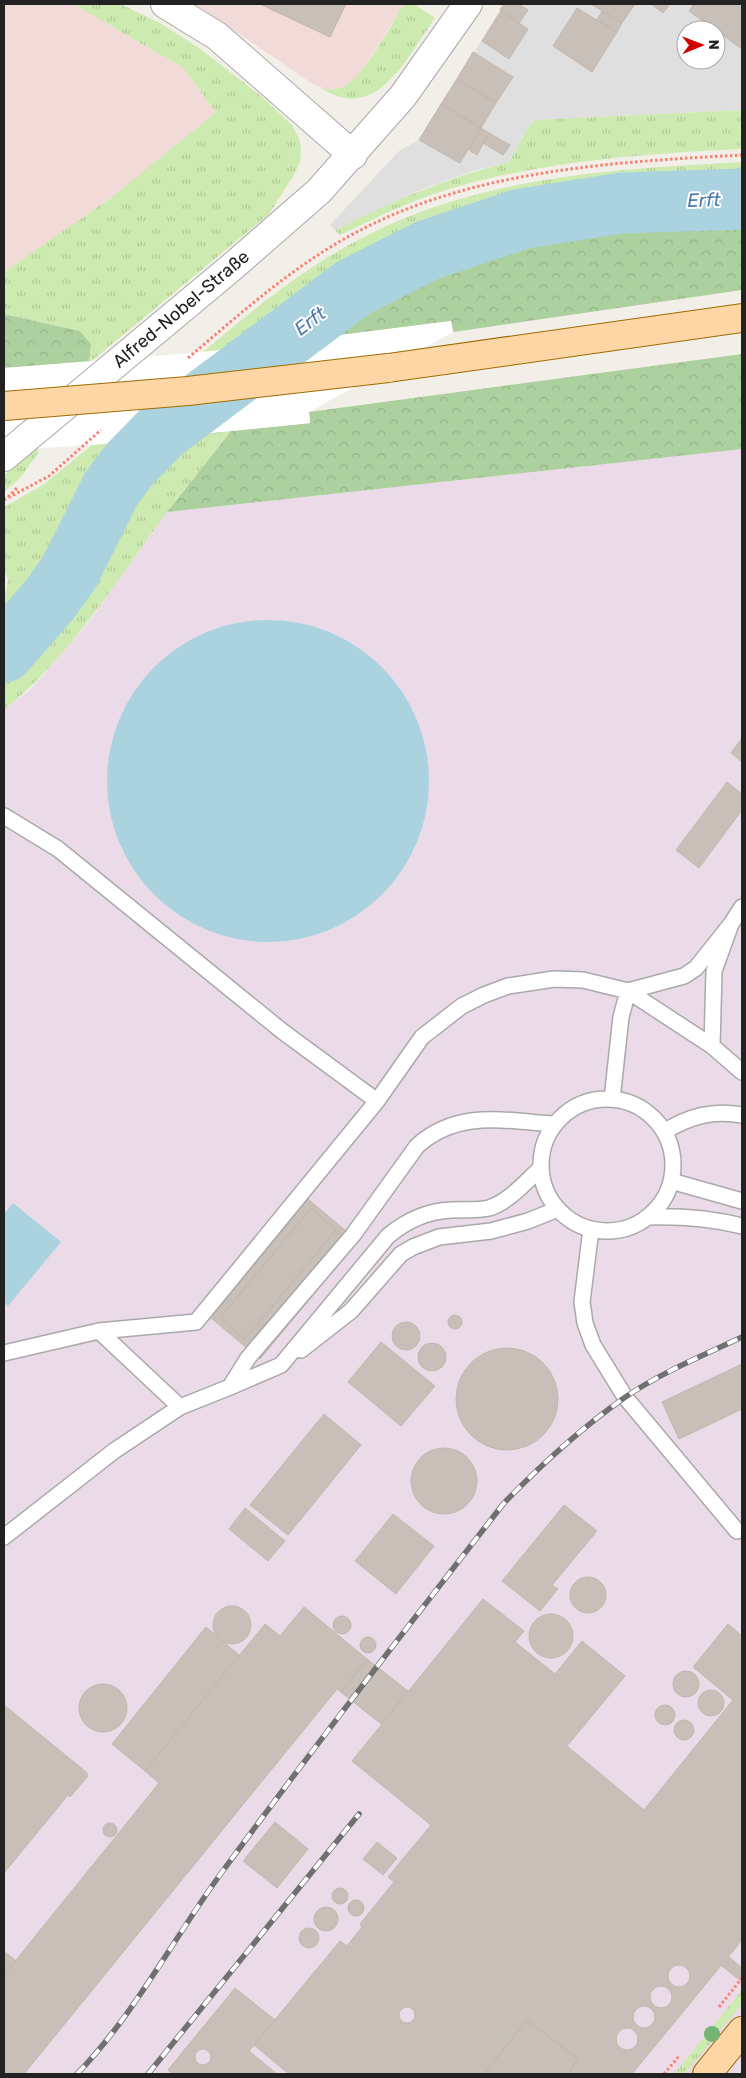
<svg xmlns="http://www.w3.org/2000/svg" width="746" height="2078" font-family="Rubik,sans-serif">
<style>
.residential{fill:#e0dfdf;fill-rule:evenodd}
.commercial{fill:#f2dad9}
.industrial{fill:#ebdbe8}
.grass{fill:url(#grass-tufts)}
.forest{fill:url(#forest-crowns)}
.water{fill:#aad3df}
.pier{fill:#fff}
.lines{fill:none;stroke-linecap:round;stroke-linejoin:round}
.river{stroke:#aad3df;stroke-width:61}
.building{fill:#c7bfb8;stroke:#c4b6ab;fill-rule:evenodd}
.lane-casing{stroke:#a9a9a9;stroke-width:18}
.street-casing{stroke:#a9a9a9;stroke-width:30}
.primary-casing{stroke:#a06b00;stroke-width:30}
.path{stroke:#fa8072;stroke-width:3;stroke-dasharray:2.5 2.5;stroke-linecap:butt}
.lane{stroke:#fff;stroke-width:15}
.street{stroke:#fff;stroke-width:28}
.primary{stroke:#fcd6a4;stroke-width:28}
.rail-casing{stroke:#707070;stroke-width:5.5}
.rail{stroke:#fff;stroke-width:4;stroke-dasharray:11;stroke-linecap:butt}
.primary-bridge-casing{stroke:#a06b00;stroke-width:30;stroke-linecap:butt}
.primary-bridge{stroke:#fcd6a4;stroke-width:28}
.tree{fill:#74b475}
.labels{text-anchor:middle;dominant-baseline:central;stroke-width:4;stroke-linejoin:round;paint-order:stroke}
.street-label{font-size:18px;fill:#222;stroke:#fff}
.water-label{font-size:19px;font-style:italic;fill:#4a7aab;stroke:#fff}
</style>
<defs>
<pattern id="grass-tufts" width="24" height="20" patternUnits="userSpaceOnUse" patternTransform="scale(1.25)"><rect width="24" height="20" fill="#cdebb0"/><path d="M3 7l-1-3M5 7V3M7 7l1-3M15 17l-1-3M17 17v-4M19 17l1-3" fill="none" stroke="#b0c997"/></pattern>
<pattern id="forest-crowns" width="20" height="18" patternUnits="userSpaceOnUse" patternTransform="scale(1.25)"><rect width="20" height="18" fill="#add19e"/><path d="M2 6a3 3 0 1 1 6 0M12 15a3 3 0 1 1 6 0" fill="none" stroke="#95b388"/></pattern>
</defs>
<rect width="100%" height="100%" fill="#f2efe9"/>
<!-- residential -->
<path class="residential" d="M504 4H742V110L535 120 533 124 531 123 509 162 476 170 420 190 335 230 330 225 399 151 419 140ZM686 30H716V60H686Z"/>
<!-- commercial -->
<path class="commercial" d="M4 4H73L182 67 216 112 112 197 4 272Z
M196 4H404L358 77 345 87 328 90 311 83Z"/>
<!-- industrial -->
<path class="industrial" d="M742 449V2074H4V710L32 688 88 623 167 512Z"/>
<!-- grass -->
<path class="grass" d="M73 4H120L160 23 199 48 261 96 292 125 299 138 301 149 300 162 294 175 269 214 89 363 91 344 80 331 4 314V272L112 197 216 112 182 67Z
M404 4H414L435 18C407 57 377 125 321 88 328 90 336 90 343 87 362 80 392 23 404 4Z
M742 110V149C643 154 544 161 449 189 411 200 376 218 340 235L335 230C391 201 447 178 509 162L531 123 533 124 535 120Z
M742 162V183L586 194 495 211 382 253 352 271 267 345 203 352C255 308 308 264 370 234 486 176 615 169 742 162Z
M231 431C205 464 178 496 154 530 108 594 65 661 4 710V667L47 622 66 597 127 491C138 475 161 442 179 437 194 432 215 433 231 431Z
M134 441 101 478 91 495 59 568 46 589 4 637V602L8 579 4 571V507L43 485 92 445Z
M37 448 39 452 21 477 4 492V475Z
M742 1990V2004L685 2074H674Z"/>
<!-- forest -->
<path class="forest" d="M742 207V290L453 332 451 321 298 341C324 321 351 298 379 280 393 272 410 266 424 260 525 216 633 209 742 207Z
M4 314 80 331 91 344 89 363 4 368Z
M742 354V449L167 512 231 431 310 423 309 412Z"/>
<!-- water -->
<path class="water" d="M107 781a161 161 0 1 1 322 0a161 161 0 1 1-322 0Z
M13 1203 61 1242 8 1306 4 1302V1214Z"/>
<!-- pier -->
<path class="pier" d="M451 321 453 332 309 412 310 423 92 445 4 450V368L203 352Z"/>
<g class="lines">
<!-- river -->
<path class="river" d="M4 652 51 598 70 571 111 489 129 465 161 432 353 288 428 250 521 219 622 203 742 199"/>
</g>
<!-- building -->
<path class="building" d="M260 4H346L330 37Z
M504 4H518L528 10 519 23 500 10Z
M591 4H635L622 23Z
M651 4H670L663 13Z
M694 4H742V49L689 11Z
M577 8 617 32 592 72 553 46Z
M501 11 528 29 509 59 482 41Z
M602 11 622 23 617 32 597 20Z
M473 52 513 77 496 103 457 79Z
M457 79 496 103 481 128 441 104Z
M441 104 481 128 460 163 419 140Z
M481 128 489 133 477 155 469 150Z
M489 133 510 145 503 155 483 143Z
M742 738V762L731 753Z
M727 782 742 794V810L699 868 676 850Z
M296 1189 358 1241 260 1359 198 1307ZM311 1208 336 1230 245 1339 220 1318Z
M311 1208 336 1230 245 1339 220 1318Z
M448 1322a7 7 0 1 1 14 0a7 7 0 1 1-14 0Z
M392 1336a14 14 0 1 1 28 0a14 14 0 1 1-28 0Z
M381 1342 435 1386 401 1426 348 1382Z
M418 1357a14 14 0 1 1 28 0a14 14 0 1 1-28 0Z
M456 1399a51 51 0 1 1 102 0a51 51 0 1 1-102 0Z
M742 1364V1409L679 1439 662 1402Z
M324 1414 361 1445 288 1535 250 1505Z
M411 1481a33 33 0 1 1 66 0a33 33 0 1 1-66 0Z
M564 1505 597 1531 552 1585 558 1589 540 1611 502 1581Z
M245 1508 285 1541 268 1561 229 1529Z
M393 1514 434 1546 396 1594 355 1561Z
M570 1595a18 18 0 1 1 36 0a18 18 0 1 1-36 0Z
M483 1599 524 1631 515 1642 555 1674 582 1641 625 1676 567 1746 644 1810 733 1700 693 1667 728 1624 742 1636V1940L632 2074H568L578 2059 527 2020 484 2074H289L254 2045 340 1941 347 1946 362 1927 360 1924 394 1882 388 1877 431 1825 352 1761Z
M213 1625a19 19 0 1 1 38 0a19 19 0 1 1-38 0Z
M304 1607 367 1659 341 1692 337 1689 24 2074H4V1975L159 1783 145 1771 265 1624 280 1636Z
M529 1636a22 22 0 1 1 44 0a22 22 0 1 1-44 0Z
M333 1625a9 9 0 1 1 18 0a9 9 0 1 1-18 0Z
M206 1627 239 1655 145 1771 112 1744Z
M360 1645a8 8 0 1 1 16 0a8 8 0 1 1-16 0Z
M367 1659 408 1691 381 1724 341 1692Z
M673 1684a13 13 0 1 1 26 0a13 13 0 1 1-26 0Z
M79 1708a24 24 0 1 1 48 0a24 24 0 1 1-48 0Z
M698 1703a13 13 0 1 1 26 0a13 13 0 1 1-26 0Z
M655 1715a10 10 0 1 1 20 0a10 10 0 1 1-20 0Z
M4 1705 86 1772 88 1776 70 1797 68 1795 4 1873Z
M674 1730a10 10 0 1 1 20 0a10 10 0 1 1-20 0Z
M275 1822 308 1849 277 1888 243 1861Z
M103 1830a7 7 0 1 1 14 0a7 7 0 1 1-14 0Z
M377 1842 397 1858 383 1875 363 1859Z
M332 1896a8 8 0 1 1 16 0a8 8 0 1 1-16 0Z
M348 1908a8 8 0 1 1 16 0a8 8 0 1 1-16 0Z
M314 1919a12 12 0 1 1 24 0a12 12 0 1 1-24 0Z
M299 1938a10 10 0 1 1 20 0a10 10 0 1 1-20 0Z
M4 1951 16 1961 4 1975Z
M729 1957 742 1968V1982L722 1966Z
M668 1976a11 11 0 1 1 22 0a11 11 0 1 1-22 0Z
M650 1997a11 11 0 1 1 22 0a11 11 0 1 1-22 0Z
M235 1988 275 2020 249 2051 277 2074H173L168 2070Z
M633 2017a11 11 0 1 1 22 0a11 11 0 1 1-22 0Z
M399 2015a8 8 0 1 1 16 0a8 8 0 1 1-16 0Z
M527 2020 578 2059 568 2074H484Z
M616 2039a11 11 0 1 1 22 0a11 11 0 1 1-22 0Z
M195 2057a8 8 0 1 1 16 0a8 8 0 1 1-16 0Z"/>
<g class="lines">
<defs>
<path id="lane" d="M4 816 58 849 282 1031 377 1101
M712 1046 714 971 731 924 742 907
M541 1165a66 66 0 1 1 132 0a66 66 0 1 1-132 0Z
M612 1099 621 1017 628 991 684 976 696 968 731 924
M664 1132C689 1116 713 1110 742 1115
M671 1181 742 1201
M647 1217C680 1216 710 1218 742 1226
M591 1229 582 1302 585 1323 593 1345 625 1397 737 1531
M99 1331 180 1407
M301 1350 351 1311 401 1254 413 1247 439 1237 491 1231 528 1221 558 1209
M4 1353 99 1331 196 1322 377 1101 422 1037 462 1006 484 995 508 986 554 979 583 980 628 991 712 1046 742 1072
M230 1387 281 1365 388 1236C406 1221 428 1211 451 1210 464 1209 476 1211 489 1208 509 1202 526 1181 541 1168
M4 1537 114 1451 180 1407 230 1387 248 1358 353 1235 417 1146C458 1109 505 1121 555 1124"/>
<path id="street" d="M165 4 217 36 353 155
M4 457 232 267 319 191 403 96 468 4"/>
<path id="primary" d="M388 368 742 318
M707 2074 742 2031"/>
</defs>
<!-- lane casing -->
<use href="#lane" class="lane-casing"/>
<!-- street casing -->
<use href="#street" class="street-casing"/>
<!-- primary casing -->
<use href="#primary" class="primary-casing"/>
<!-- path -->
<path class="path" d="M188 358C241 313 293 266 355 233 472 170 612 162 742 155
M8 497 18 487
M4 500 49 476 101 430
M719 2007 742 1978
M664 2074 679 2056"/>
<!-- lane -->
<use href="#lane" class="lane"/>
<!-- street -->
<use href="#street" class="street"/>
<!-- primary -->
<use href="#primary" class="primary"/>
<defs>
<path id="rail" d="M77 2074C135 2014 173 1939 222 1872 313 1748 409 1625 504 1503 541 1465 580 1429 624 1398 660 1373 702 1356 742 1337
M148 2074 359 1814"/>
</defs>
<!-- rail casing -->
<use href="#rail" class="rail-casing"/>
<!-- rail -->
<use href="#rail" class="rail"/>
<defs>
<path id="primary-bridge" d="M4 406 188 391 388 368"/>
</defs>
<!-- primary-bridge casing -->
<use href="#primary-bridge" class="primary-bridge-casing"/>
<!-- primary-bridge -->
<use href="#primary-bridge" class="primary-bridge"/>
</g>
<!-- trees -->
<circle class="tree" cx="712" cy="2034" r="8"/>
<g class="labels">
<!-- street labels -->
<g class="street-label">
<text transform="translate(181 309) rotate(-40)">Alfred-Nobel-Straße</text>
</g>
<!-- water labels -->
<g class="water-label">
<text transform="translate(704 200) rotate(-2)">Erft</text>
<text transform="translate(310 321) rotate(-37)">Erft</text>
</g>
</g>
<!-- border -->
<rect width="746" height="2078" fill="none" stroke="#222222" stroke-width="10"/>
<!-- north arrow -->
<g transform="translate(701 45) rotate(89)"><circle r="24" fill="#ffffff" stroke="#a7a7a7"/>
<path d="M0-4L9 19L0 12L-9 19Z" fill="#d40000"/>
<text y="-8" font-size="14" font-weight="bold" text-anchor="middle" fill="#222222">N</text>
</g>
</svg>
